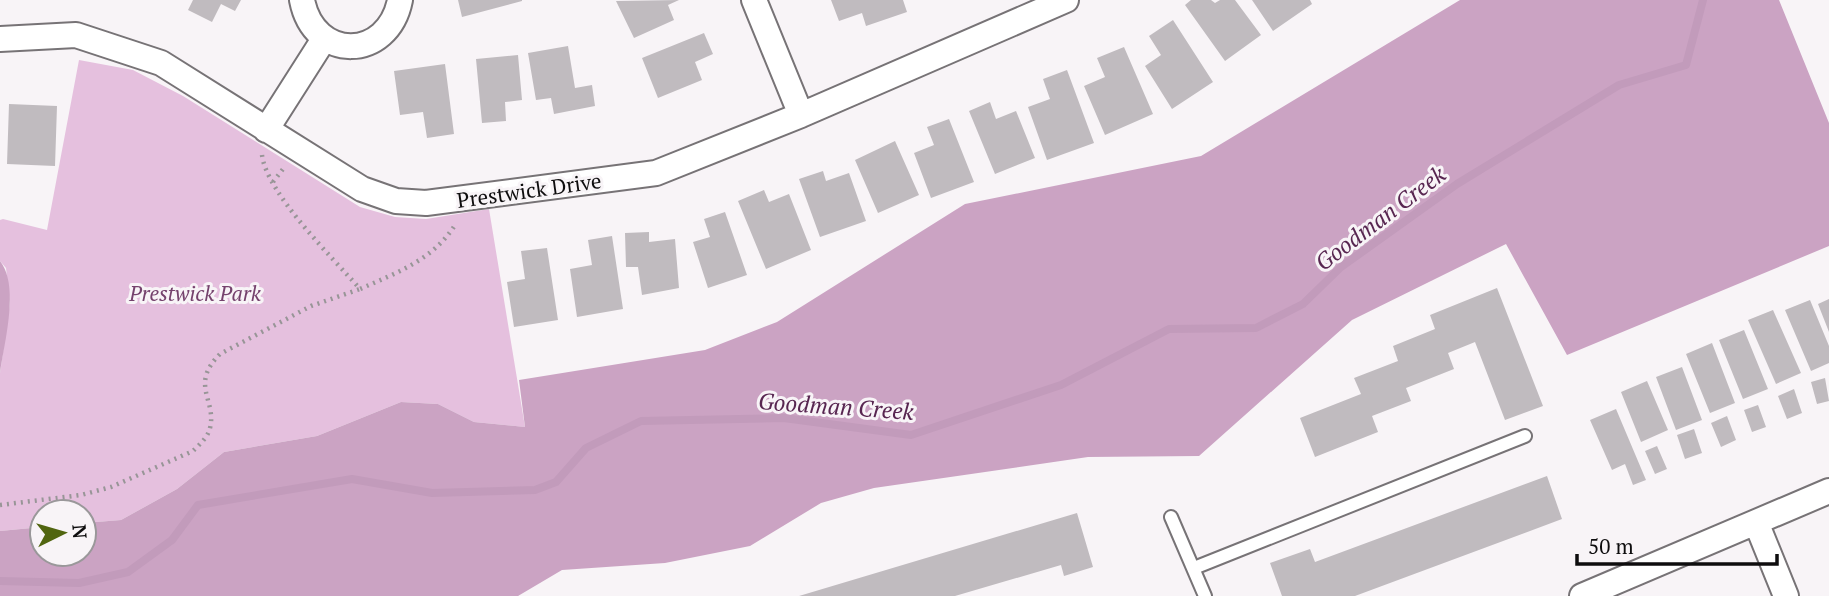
<svg xmlns="http://www.w3.org/2000/svg" width="1829" height="596" font-family="'PT Serif',serif">
<style>
.green{fill:#e5c0de}
.forest{fill:#cba3c3}
.lines{fill:none;stroke-linecap:round;stroke-linejoin:round}
.stream{stroke:#c29bbb;stroke-width:8}
.building{fill:#c0bbbf}
.service-casing{stroke:#777376;stroke-width:16}
.minor-casing{stroke:#777376;stroke-width:28}
.path{stroke:#989597;stroke-width:4.5;stroke-dasharray:2 5;stroke-linecap:butt}
.service{stroke:#fff;stroke-width:12}
.minor{stroke:#fff;stroke-width:24}
.labels{text-anchor:middle;dominant-baseline:central;stroke-width:6;stroke-linejoin:round;paint-order:stroke}
.street-label{font-size:21px;fill:#0e0d0e;stroke:#f8f4f7}
.park-label{font-size:21px;font-style:italic;fill:#75426d;stroke:#f8f4f7}
.water-label{font-size:23px;font-style:italic;fill:#582651;stroke:#f8f4f7}
</style>
<rect width="100%" height="100%" fill="#f8f4f7"/>
<!-- green -->
<path class="green" d="M79 60 133 70 183 96 360 207 395 217 426 219 489 209 525 427 474 422 438 404 401 402 317 436 224 452 177 489 121 520 84 523V512H42V527L0 531V373L10 303 6 268 0 261V220L3 219 47 230Z"/>
<!-- forest -->
<path class="forest" d="M1460 0H1779L1829 123V246L1567 355 1506 244 1352 320 1199 456 1088 457 874 488 821 503 750 546 665 563 562 570 518 596H0V531L42 527V554H84V523L121 520 177 489 224 452 317 436 401 402 438 404 474 422 525 427 519 380 705 350 777 322 965 204 1201 156Z
M0 261C20 286 4 343 0 373Z"/>
<g class="lines">
<!-- stream -->
<path class="stream" d="M0 581 79 583 128 572 172 540 198 505 352 479 432 493 535 490 556 482 586 448 641 421 784 418 911 435 1061 385 1169 329 1256 328 1303 304 1341 267 1457 184 1619 85 1686 65 1703 0"/>
</g>
<!-- building -->
<path class="building" d="M193 0H241L235 11 221 4 212 22 188 10Z
M458 0H522V1L462 17Z
M679 0 668 5 674 20 634 38 616 1Z
M831 0H903L907 12 866 26 862 13 839 21Z
M1191 0H1211L1215 3 1220 0H1235L1261 35 1225 61 1185 5Z
M1252 0H1310L1312 4 1273 31Z
M1173 20 1213 82 1172 109 1145 66 1161 55 1149 36Z
M704 33 713 54 695 62 702 80 658 98 642 58Z
M568 46 575 88 592 85 595 106 554 114 551 98 536 100 528 53Z
M1124 47 1153 114 1105 135 1084 86 1105 77 1097 58Z
M518 55 522 100 505 102 506 121 482 123 476 59Z
M445 64 454 134 427 138 423 112 400 115 394 71Z
M1067 70 1094 143 1047 160 1028 107 1050 99 1043 79Z
M990 102 996 119 1016 111 1035 158 995 174 969 111Z
M9 104 57 106 55 166 7 164Z
M949 119 974 182 931 198 914 153 934 145 927 127Z
M895 141 919 195 878 213 855 160Z
M823 171 826 181 849 173 866 221 820 237 799 179Z
M764 190 769 202 789 194 811 250 766 269 738 201Z
M725 212 747 275 708 288 693 242 710 237 704 219Z
M649 232V242L675 239 679 288 642 295 638 267H626L625 233Z
M612 236 623 309 577 317 570 269 592 265 588 240Z
M547 248 558 320 514 327 507 282 525 279 521 251Z
M1497 288 1543 406 1505 420 1475 342 1448 353 1454 369 1406 388 1411 401 1372 416 1378 432 1315 457 1300 418 1361 394 1354 378 1398 361 1393 346 1435 329 1430 315Z
M1829 299V332L1818 304Z
M1810 300 1829 346V363L1811 371 1785 310Z
M1773 310 1801 373 1776 384 1748 320Z
M1744 330 1768 389 1743 399 1719 340Z
M1712 343 1735 403 1710 413 1686 354Z
M1682 367 1702 420 1676 430 1656 377Z
M1825 378 1829 401 1817 404 1811 382Z
M1647 381 1668 430 1641 442 1621 392Z
M1794 389 1802 413 1787 419 1778 396Z
M1758 405 1766 427 1752 432 1744 410Z
M1616 409 1646 480 1633 485 1625 464 1612 470 1590 420Z
M1727 416 1736 440 1721 447 1711 423Z
M1694 429 1702 453 1685 459 1677 435Z
M1657 446 1667 469 1655 474 1645 451Z
M1547 476 1562 519 1355 596H1282L1270 563 1310 549 1315 562Z
M1077 513 1093 567 1064 576 1061 565 955 596H799Z"/>
<g class="lines">
<defs>
<path id="service" d="M1171 517 1205 596
M1194 568 1525 436"/>
<path id="minor" d="M302 0C314 62 388 61 400 0
M754 0 801 115
M0 39 76 35 161 63 362 189 396 201 426 203 656 173 801 115 1066 0
M266 130 324 39
M1756 522 1786 596
M1582 596 1829 491"/>
</defs>
<!-- service casing -->
<use href="#service" class="service-casing"/>
<!-- minor casing -->
<use href="#minor" class="minor-casing"/>
<!-- path -->
<path class="path" d="M262 155C267 194 333 258 360 289 396 273 433 260 455 225
M273 182 283 169
M0 505 81 495 111 487 193 451C200 444 208 437 210 428 217 400 189 385 220 354L311 306 360 289"/>
<!-- service -->
<use href="#service" class="service"/>
<!-- minor -->
<use href="#minor" class="minor"/>
</g>
<g class="labels">
<!-- street labels -->
<g class="street-label">
<text transform="translate(529 190) rotate(-8)">Prestwick Drive</text>
</g>
<!-- park labels -->
<g class="park-label">
<text x="195" y="293">Prestwick Park</text>
</g>
<!-- water labels -->
<g class="water-label">
<text transform="translate(1380 218) rotate(-37)">Goodman Creek</text>
<text transform="translate(836 406) rotate(4)">Goodman Creek</text>
</g>
</g>
<!-- north arrow -->
<g transform="translate(63 533) rotate(85)"><circle r="33" fill="#f8f4f7" stroke="#9a989a" stroke-width="2"/>
<path d="M0-5L12 26L0 18L-12 26Z" fill="#516510"/>
<text y="-10" font-size="19" font-weight="bold" text-anchor="middle" fill="#0e0d0e">N</text>
</g>
<!-- scale -->
<path d="M1577 554v10h200v-10" fill="none" stroke="#0e0d0e" stroke-width="3.5"/>
<text x="1588" y="554" font-size="21" fill="#0e0d0e" stroke="#f8f4f7" stroke-width="5" paint-order="stroke">50 m</text>
</svg>
